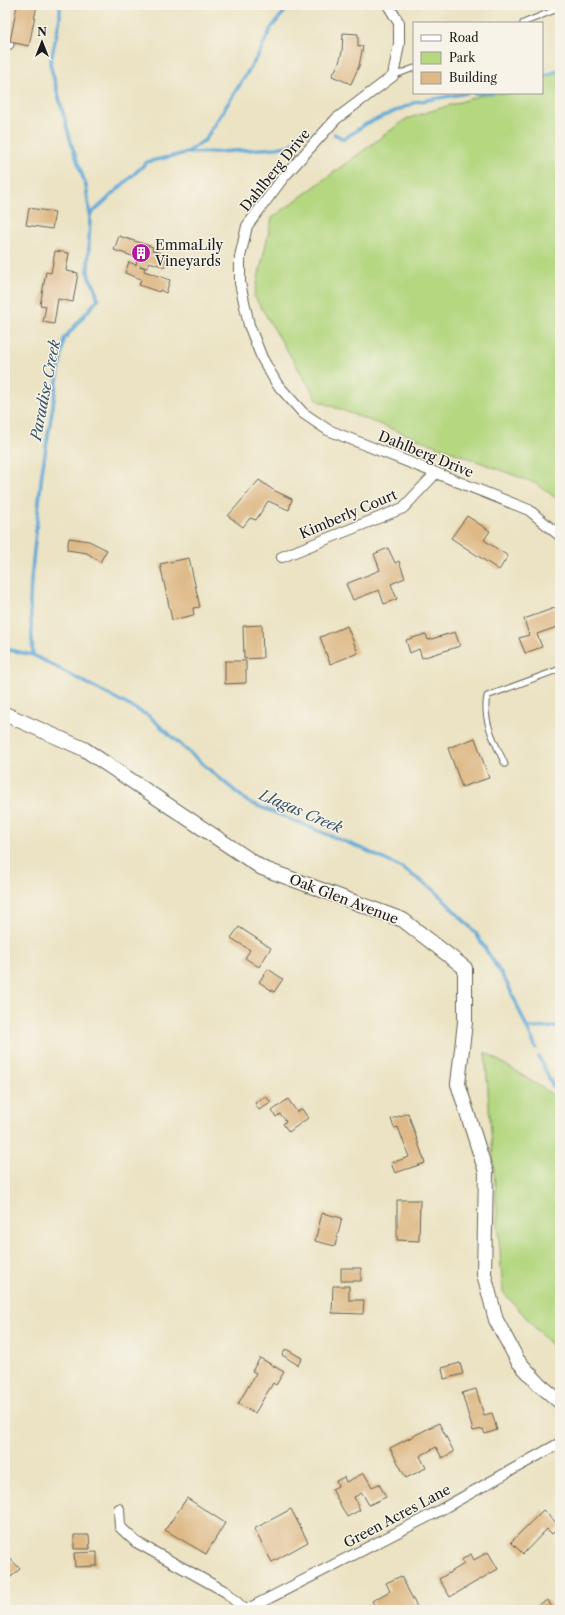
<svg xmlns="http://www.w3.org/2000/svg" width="565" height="1615" font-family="'Libre Caslon Text',serif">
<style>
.green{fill:#b4d780;stroke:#687a4e}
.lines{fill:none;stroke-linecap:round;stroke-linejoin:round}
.stream{stroke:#60a8d7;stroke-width:3.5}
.building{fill:#deb987}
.lane-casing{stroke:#646256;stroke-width:7}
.street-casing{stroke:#646256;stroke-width:12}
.secondary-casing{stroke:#646256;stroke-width:16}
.lane{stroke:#fff;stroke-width:5}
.street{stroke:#fff;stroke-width:10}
.secondary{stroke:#fff;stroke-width:14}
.labels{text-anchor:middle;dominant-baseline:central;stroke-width:3;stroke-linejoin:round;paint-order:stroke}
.street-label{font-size:14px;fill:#1c1c1c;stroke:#f7f3e8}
.poi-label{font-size:14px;fill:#1c1c1c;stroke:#f7f3e8;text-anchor:start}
.water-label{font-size:15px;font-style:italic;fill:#375467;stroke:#f7f3e8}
</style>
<rect width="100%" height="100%" fill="#f7f3e8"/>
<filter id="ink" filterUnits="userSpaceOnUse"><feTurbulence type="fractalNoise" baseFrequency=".025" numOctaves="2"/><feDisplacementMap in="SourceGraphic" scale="8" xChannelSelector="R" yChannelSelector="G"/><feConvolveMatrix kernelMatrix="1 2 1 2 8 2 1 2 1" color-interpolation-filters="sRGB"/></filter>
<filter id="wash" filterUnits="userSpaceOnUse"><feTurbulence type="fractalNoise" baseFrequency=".012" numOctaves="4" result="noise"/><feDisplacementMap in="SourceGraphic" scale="16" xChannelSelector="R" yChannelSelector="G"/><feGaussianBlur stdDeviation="0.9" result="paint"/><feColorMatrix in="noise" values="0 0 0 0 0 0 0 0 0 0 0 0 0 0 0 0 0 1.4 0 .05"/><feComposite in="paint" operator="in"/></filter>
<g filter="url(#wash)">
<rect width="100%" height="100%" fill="#ebe3c3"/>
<!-- green -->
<path class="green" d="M560 70V501L537 484 318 401 254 296 272 218 406 119 488 93H542V76Z
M485 1052 560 1099V1355L503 1292Z"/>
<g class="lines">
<!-- stream -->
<path class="stream" d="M542 77 560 70
M473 93H494
M334 134 344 139 366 124 416 102 467 93
M186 153 219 152 277 148 291 145 301 136
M90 215 147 162 186 153 205 140 259 54 271 28 290 5
M5 649 33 655 149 716 191 754 248 802 363 849 402 868 434 890 475 932 508 985 536 1048
M33 655 30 602 31 580 42 472 64 339 98 299 94 285 89 278 88 271 90 215 86 186 72 146 50 64 60 18V5
M527 1028 560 1027
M539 1057 558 1097 560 1104"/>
</g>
<g id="blocks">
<!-- building -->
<path class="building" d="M17 5H37L29 46 10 42Z
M343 33 358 34V47L363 46 359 66 351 84 332 76 339 63 342 52Z
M29 208 55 212 52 229 26 225Z
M119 236 153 247 152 250 168 256 165 267 149 262 147 268 140 266 145 268 144 271 170 280 166 293 160 290 159 292 139 285 141 279 125 273 129 262 136 265 138 258 114 250Z
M55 251 69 253 66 271 78 273 73 302 58 299 54 324 43 322 46 306 40 305 46 272 51 273Z
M259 480 273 490 292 499 289 510 268 501 256 520 250 518 243 527 228 516Z
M467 516 490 531 484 540 508 556 499 570 451 538Z
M69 538 89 541 107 550 100 562 87 553 67 550Z
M388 548 395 563 399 561 405 578 391 584 397 599 384 604 379 590 353 600 346 584 380 570 374 554Z
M189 558 200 607 193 608 194 615 172 620 160 564Z
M560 606V626L537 634 542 647 525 653 519 638 529 635 524 619Z
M262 625 263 658 244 659 243 626Z
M347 626 358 653 330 664 320 637Z
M455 632 460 646 422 658 419 649 410 653 406 640 426 634 428 640Z
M225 661H246V683L225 684Z
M475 738 489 778 462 787 448 748Z
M239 927 271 948 259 967 245 958 250 950 231 938Z
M268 969 283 979 274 992 259 982Z
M266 1096 271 1103 259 1110 255 1103Z
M288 1099 297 1112 302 1109 308 1118 289 1132 283 1124 286 1121 280 1114 276 1117 272 1111Z
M408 1113 425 1163 395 1173 391 1163 409 1157 398 1127 394 1128 391 1119Z
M397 1200H420L419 1241 397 1240Z
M322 1213 342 1218 335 1246 315 1241Z
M341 1268H361V1281H341Z
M333 1286H349V1300H364L363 1314 332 1313Z
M286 1349 302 1358 298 1365 282 1355Z
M260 1358 284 1372 276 1385 273 1383 255 1413 238 1404 256 1373 252 1371Z
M460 1363 463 1374 444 1379 442 1368Z
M476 1389 484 1415 492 1413 497 1430 485 1434 483 1429 473 1431 462 1393Z
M439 1423 454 1452 442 1458 436 1447 420 1456 426 1468 406 1478 390 1448Z
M364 1473 372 1487 379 1484 386 1497 369 1505 362 1493 354 1497 360 1510 347 1517 332 1489 338 1486 336 1481 344 1477 346 1482Z
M187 1498 225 1523 206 1554 165 1530Z
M291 1509 308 1542 272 1562 254 1529Z
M543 1510 560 1526 552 1534 547 1529 523 1554 511 1542Z
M74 1535H89L90 1549H74Z
M97 1552V1566L75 1567 74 1553Z
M488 1552 498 1569 450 1597 439 1579 464 1564 461 1560 471 1554 474 1560Z
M5 1553 20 1569 5 1582Z
M401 1576 418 1609 377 1610 372 1601 390 1591 386 1583Z
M548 1600 553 1610H537L535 1606Z"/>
</g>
</g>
<g filter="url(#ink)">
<use href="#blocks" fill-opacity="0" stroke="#646256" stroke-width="1"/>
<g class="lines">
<defs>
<path id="lane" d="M523 23 560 8
M5 50 11 45
M393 76 414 68
M505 764C495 743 482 720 487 696L560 669"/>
<path id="street" d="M388 5 399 23V44L393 76 336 119 283 178 247 226 240 257V283L249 325 262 358 277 384 303 413 328 430 529 510 560 536
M282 557 403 508 436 473
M119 1509 120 1527 136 1542 226 1592 245 1610
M246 1610 433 1514 560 1443"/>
<path id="secondary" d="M5 714 84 749 262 868 403 920 465 968V1022L458 1084 486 1172 484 1274 496 1320 518 1361 539 1384 560 1402"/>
</defs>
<!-- lane casing -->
<use href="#lane" class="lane-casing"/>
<!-- street casing -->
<use href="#street" class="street-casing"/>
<!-- secondary casing -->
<use href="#secondary" class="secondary-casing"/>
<!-- lane -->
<use href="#lane" class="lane"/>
<!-- street -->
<use href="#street" class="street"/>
<!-- secondary -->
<use href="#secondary" class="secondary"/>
</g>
</g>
<!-- icons -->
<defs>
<symbol id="building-disc" viewBox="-11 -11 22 22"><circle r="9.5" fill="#b5179e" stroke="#f7f3e8"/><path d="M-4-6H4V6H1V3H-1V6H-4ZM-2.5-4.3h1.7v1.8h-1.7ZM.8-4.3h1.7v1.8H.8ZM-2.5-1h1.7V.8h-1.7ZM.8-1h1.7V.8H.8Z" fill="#fff"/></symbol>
</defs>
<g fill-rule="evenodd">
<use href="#building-disc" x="130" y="242" width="22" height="22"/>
</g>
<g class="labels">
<!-- street labels -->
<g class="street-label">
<text transform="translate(275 170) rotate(-51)">Dahlberg Drive</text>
<text transform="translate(426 454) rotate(22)">Dahlberg Drive</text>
<text transform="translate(348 514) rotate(-23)">Kimberly Court</text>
<text transform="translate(344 899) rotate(21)">Oak Glen Avenue</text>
<text transform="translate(397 1516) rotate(-28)">Green Acres Lane</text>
</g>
<!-- poi labels -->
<g class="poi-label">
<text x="155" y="245">EmmaLily<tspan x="155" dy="16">Vineyards</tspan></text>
</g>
<!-- water labels -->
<g class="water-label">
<text transform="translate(45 390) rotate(-79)">Paradise Creek</text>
<text transform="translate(301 811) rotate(23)">Llagas Creek</text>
</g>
</g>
<!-- margin -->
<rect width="565" height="1615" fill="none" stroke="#f7f3e8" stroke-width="20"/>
<!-- legend -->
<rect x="413" y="22" width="130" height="72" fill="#f7f3e8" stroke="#9f9d96"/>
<rect x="421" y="35" width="20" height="6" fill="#ffffff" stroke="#9f9d96"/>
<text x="449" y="42" font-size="12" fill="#1c1c1c">Road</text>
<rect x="421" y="52" width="20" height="12" fill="#b4d780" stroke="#9f9d96"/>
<text x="449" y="62" font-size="12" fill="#1c1c1c">Park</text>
<rect x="421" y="72" width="20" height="12" fill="#deb987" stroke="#9f9d96"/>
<text x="449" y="82" font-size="12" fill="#1c1c1c">Building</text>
<!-- north arrow -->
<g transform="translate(42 42)" stroke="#f7f3e8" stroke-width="3" paint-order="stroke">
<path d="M0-3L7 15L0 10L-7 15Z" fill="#1c1c1c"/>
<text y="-6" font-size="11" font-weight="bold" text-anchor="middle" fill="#1c1c1c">N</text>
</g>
</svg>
